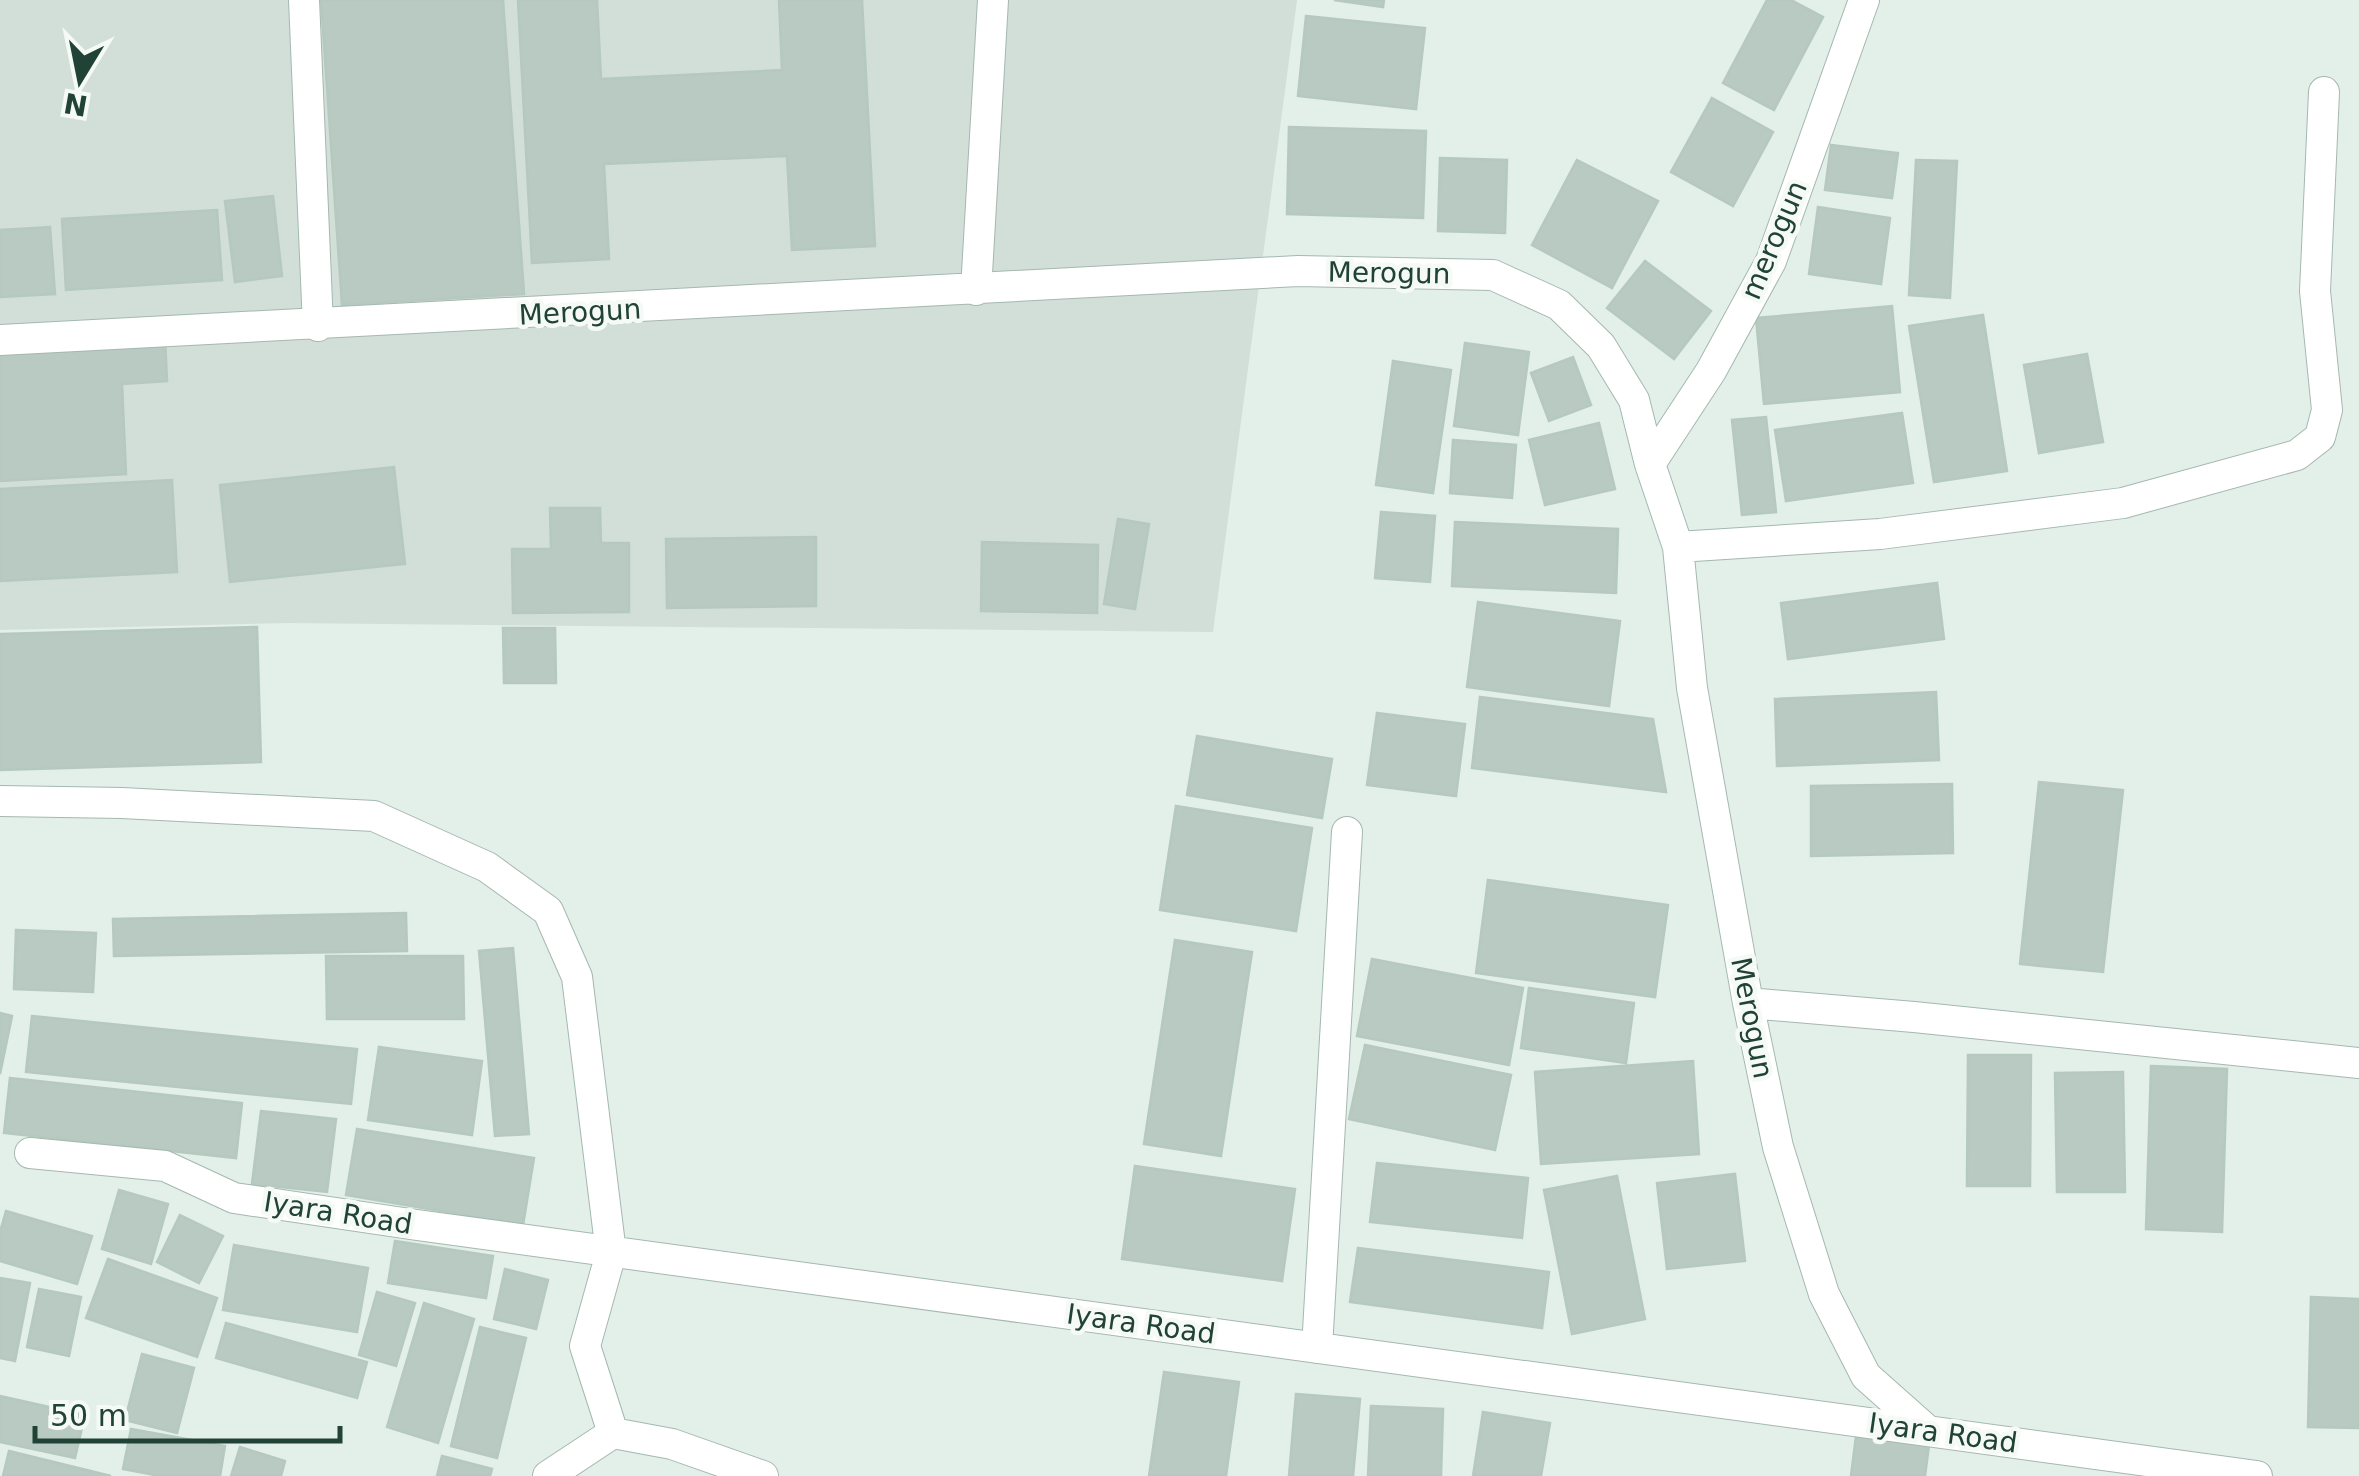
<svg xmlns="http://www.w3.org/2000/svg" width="2359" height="1476" font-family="'DejaVu Sans',sans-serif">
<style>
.built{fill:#d1dfd8}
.building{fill:#b8cac2;stroke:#b5c9bf;stroke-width:2.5}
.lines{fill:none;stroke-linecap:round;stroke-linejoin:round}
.street-casing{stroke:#a5b8b0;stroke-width:32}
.street{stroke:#fff;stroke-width:30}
.labels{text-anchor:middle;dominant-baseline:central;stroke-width:9;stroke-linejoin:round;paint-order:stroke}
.street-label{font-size:28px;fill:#214237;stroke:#f5faf7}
</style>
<rect width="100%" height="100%" fill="#e3efe9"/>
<!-- built -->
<path class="built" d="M0 0H1297L1213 632 288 623 0 630Z"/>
<!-- building -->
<path class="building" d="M321 0H503L524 294 342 305Z
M518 0H597L601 79 782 70 779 0H862L875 246 792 250 787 156 604 164 609 259 532 263Z
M1334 0H1384L1383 7Z
M1767 0H1791L1823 17 1774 110 1723 83Z
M1306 16 1425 28 1416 109 1298 96Z
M1712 98 1773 132 1733 206 1671 172Z
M1289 127 1426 131 1423 218 1287 214Z
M1831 145 1898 153 1892 198 1825 190Z
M1440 158 1507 160 1505 233 1438 231Z
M1577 160 1658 201 1612 288 1532 245Z
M1916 160 1957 161 1950 298 1909 295Z
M273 196 282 276 235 282 225 201Z
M1818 207 1890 218 1881 284 1809 274Z
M217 210 222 280 66 290 62 219Z
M50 227 55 294 0 297V230Z
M1645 261 1711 311 1674 359 1607 308Z
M1892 306 1900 392 1764 404 1756 318Z
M1983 315 2007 471 1934 482 1909 326Z
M165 337 167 381 122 384 126 474 0 481V346Z
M1465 343 1529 352 1518 435 1454 426Z
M2087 354 2103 442 2039 453 2024 365Z
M1573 357 1591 405 1549 421 1531 373Z
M1393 361 1451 370 1433 493 1376 485Z
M1902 413 1913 483 1786 501 1775 430Z
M1766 417 1776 512 1742 515 1732 420Z
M1599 423 1615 489 1545 505 1529 440Z
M1453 440 1516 445 1512 498 1450 493Z
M394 467 405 564 230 582 220 485Z
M172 480 177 572 0 581V489Z
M550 508H600L601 543H629V612L513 613 512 549H551Z
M1381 512 1435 516 1430 582 1375 578Z
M1118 519 1149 524 1135 609 1104 604Z
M1455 522 1618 529 1616 593 1452 586Z
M816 537V606L667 608 666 539Z
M982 542 1098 545 1097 613 981 611Z
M1937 583 1944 639 1788 659 1781 603Z
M1478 602 1620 621 1609 706 1467 687Z
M257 627 261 762 0 770V634Z
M503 628H555L556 683H504Z
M1936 692 1939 760 1777 766 1775 699Z
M1480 697 1653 719 1666 792 1472 768Z
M1377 713 1465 724 1456 796 1367 785Z
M1197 736 1332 759 1322 818 1187 795Z
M2039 782 2123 790 2103 972 2020 964Z
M1952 784 1953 853 1811 856V786Z
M1176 806 1312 828 1296 931 1160 910Z
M1488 880 1668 905 1655 997 1476 973Z
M406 913 407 951 114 956 113 919Z
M16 930 96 933 93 992 14 989Z
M1175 940 1252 952 1221 1156 1144 1144Z
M513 948 529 1134 495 1136 479 951Z
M326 956H463L464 1019H327Z
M1372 959 1523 988 1509 1065 1357 1036Z
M1529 988 1634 1003 1626 1063 1521 1048Z
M0 1013 12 1016 0 1074Z
M32 1016 357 1049 351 1104 26 1072Z
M1365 1045 1511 1075 1495 1150 1349 1119Z
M379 1047 482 1061 472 1135 368 1120Z
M1968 1055H2031L2030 1186H1967Z
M1693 1061 1699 1154 1541 1164 1535 1072Z
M2151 1066 2227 1069 2222 1232 2146 1229Z
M2123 1072 2125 1192H2057L2055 1073Z
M10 1078 242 1103 236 1158 4 1133Z
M261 1111 336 1119 327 1192 252 1184Z
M357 1129 534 1158 523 1225 346 1195Z
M1377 1163 1528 1178 1522 1238 1370 1222Z
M1135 1166 1295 1189 1282 1281 1122 1259Z
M1735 1174 1745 1261 1667 1269 1657 1183Z
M1617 1176 1645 1319 1572 1334 1544 1190Z
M119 1190 168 1204 151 1264 102 1249Z
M6 1211 92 1236 77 1284 0 1261V1232Z
M180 1215 223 1236 199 1283 157 1262Z
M395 1241 493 1256 486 1298 388 1283Z
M234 1245 368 1268 357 1332 223 1310Z
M1358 1248 1549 1272 1542 1328 1350 1302Z
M108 1259 217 1298 197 1357 86 1318Z
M505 1269 548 1280 536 1329 494 1319Z
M0 1278 30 1283 15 1361 0 1358Z
M39 1289 81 1297 69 1356 27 1347Z
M377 1292 415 1303 396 1366 359 1355Z
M2311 1297 2359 1299V1428L2308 1427Z
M424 1303 474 1319 438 1443 387 1427Z
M226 1323 367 1362 357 1398 216 1358Z
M480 1327 526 1338 497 1458 451 1446Z
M142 1354 194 1368 177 1433 125 1420Z
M1164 1372 1239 1382 1226 1476H1149Z
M1296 1394 1360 1399 1353 1476H1289Z
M0 1396 85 1415 75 1458 0 1442Z
M1371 1406 1443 1409 1441 1476H1368Z
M1483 1412 1550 1423 1541 1476H1473Z
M131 1429 225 1446 220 1476H160L123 1469Z
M1856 1436 1929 1445 1925 1476H1851Z
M240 1447 285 1461 281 1476H231Z
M9 1451 111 1476H3Z
M442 1456 492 1469 490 1476H437Z"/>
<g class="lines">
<defs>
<path id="street" d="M304 0 318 326
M976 290 993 0
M0 340 1298 271 1493 275 1559 305 1601 346 1634 400 1650 464 1678 547 1692 688 1748 1003 1778 1147 1824 1294 1866 1376 1928 1431
M1650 464 1711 371 1771 261 1864 0
M1678 547 1880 534 2123 503 2297 455 2320 437 2327 410 2315 291 2324 92
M0 801 122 803 374 816 487 867 548 911 577 977 611 1253 585 1346 613 1433 672 1444 763 1476
M1748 1003 1914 1017 2359 1063
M30 1153 165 1166 234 1198 417 1225 2257 1476
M1317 1348 1347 832
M548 1476 613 1433"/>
</defs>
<!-- street casing -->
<use href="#street" class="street-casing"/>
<!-- street -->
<use href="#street" class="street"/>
</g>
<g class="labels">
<!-- street labels -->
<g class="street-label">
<text transform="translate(1774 240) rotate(-67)">merogun</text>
<text transform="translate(1389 273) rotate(1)">Merogun</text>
<text transform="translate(580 312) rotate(-3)">Merogun</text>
<text transform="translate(1752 1018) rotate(79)">Merogun</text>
<text transform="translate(338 1213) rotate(9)">Iyara Road</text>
<text transform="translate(1141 1324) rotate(8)">Iyara Road</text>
<text transform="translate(1943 1433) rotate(8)">Iyara Road</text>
</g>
</g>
<!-- north arrow -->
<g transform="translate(80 80) rotate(190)" stroke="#f5faf7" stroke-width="8" paint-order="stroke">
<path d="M0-8L18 38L0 25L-18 38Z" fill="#214237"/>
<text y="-15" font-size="28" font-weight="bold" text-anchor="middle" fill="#214237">N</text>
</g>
<!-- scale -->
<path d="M35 1426v15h305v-15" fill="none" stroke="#214237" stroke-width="5"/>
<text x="50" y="1426" font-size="30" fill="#214237" stroke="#f5faf7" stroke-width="8" paint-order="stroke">50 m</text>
</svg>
